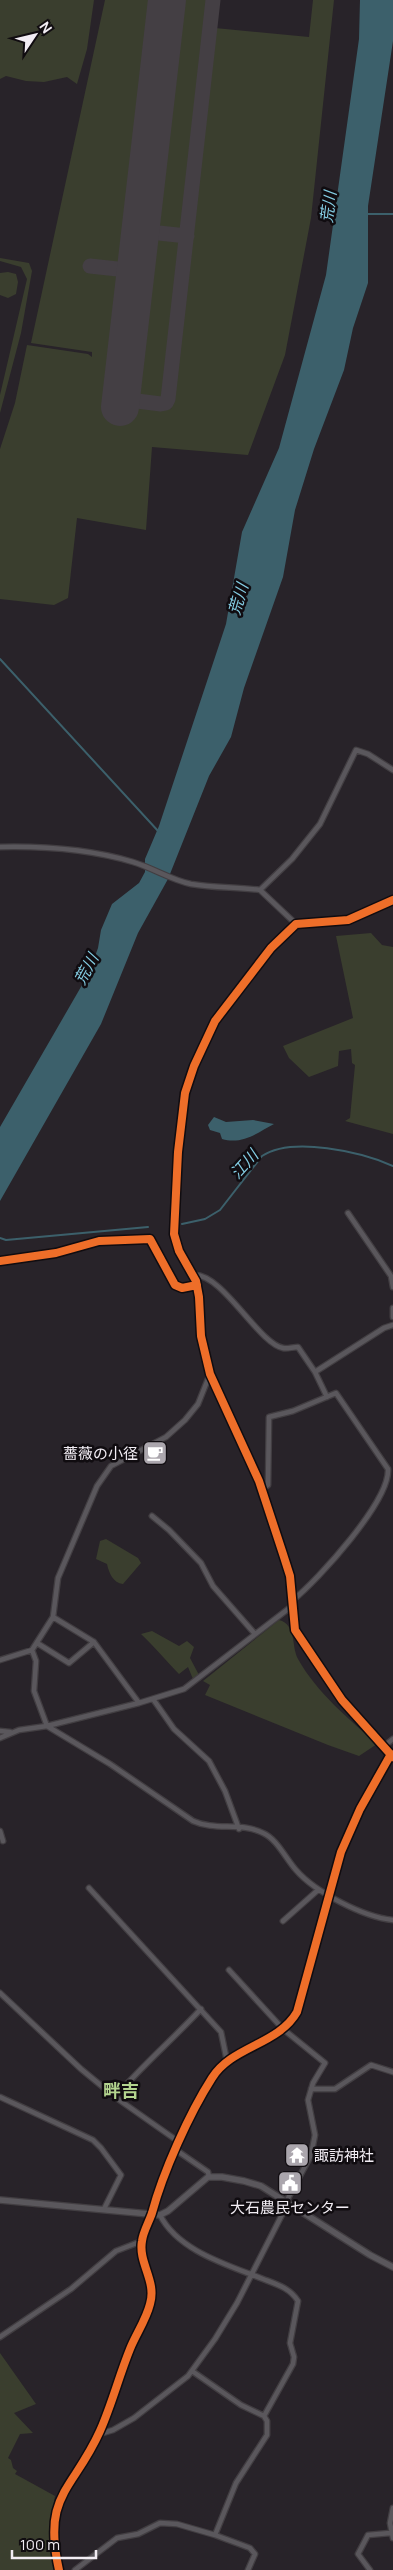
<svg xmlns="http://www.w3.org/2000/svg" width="393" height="2570" font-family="Manrope,'Noto Sans JP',sans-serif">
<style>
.green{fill:#3a3e2e}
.water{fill:#3c606b}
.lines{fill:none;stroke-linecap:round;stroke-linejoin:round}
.stream{stroke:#3c606b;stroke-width:2}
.taxiway{stroke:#443f44;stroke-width:15}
.runway{stroke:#443f44;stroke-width:38}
.minor-casing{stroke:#423e42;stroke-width:7}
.tertiary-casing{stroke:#423e42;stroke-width:8}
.minor{stroke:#5a575c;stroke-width:4.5}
.tertiary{stroke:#5a575c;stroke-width:5.5}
.cycleway-casing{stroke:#100c10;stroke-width:11}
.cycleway{stroke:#ee6e29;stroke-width:8}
.labels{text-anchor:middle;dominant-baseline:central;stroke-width:5;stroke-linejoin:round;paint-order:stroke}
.poi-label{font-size:15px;fill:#f2edf4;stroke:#100c10;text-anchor:end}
.water-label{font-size:16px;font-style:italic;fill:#84cde3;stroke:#100c10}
.quarter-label{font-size:18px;font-weight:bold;fill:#b3d48e;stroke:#100c10}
</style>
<rect width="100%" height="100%" fill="#282329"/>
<!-- green -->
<path class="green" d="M0 0H94L87 49 77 84 67 77 44 82 26 81 6 76 0 79Z
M105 0H156L111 408 129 412 130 404 171 409 215 28 309 37 313 0H334L311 218 285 355 248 455 152 447 146 530 77 518 68 598 54 605 0 599V449L15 403 27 345 88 354 92 357V352L31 343Z
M177 0H207L183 230 151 227Z
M150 236 182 239 163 398 131 395Z
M0 258 29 263 32 271 21 333 0 413V395L27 279 21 267 0 261Z
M8 272 16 274 18 282 16 294 8 298 0 295V273Z
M371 933 382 945 393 947V1134L345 1121 350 1118 355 1065 352 1063 351 1049 339 1051 338 1066 309 1077 289 1058 283 1046 353 1018 336 936Z
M106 1539 138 1558 141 1563 123 1584C113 1583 109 1573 107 1564L96 1559 100 1541Z
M279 1620C297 1625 291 1646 298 1659 317 1693 349 1719 377 1744L359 1756 328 1745 205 1695 210 1685 203 1681Z
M152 1631 179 1646 187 1641 194 1647 190 1658 199 1675 193 1679 188 1667 179 1674C166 1661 155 1647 141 1634Z
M0 2353 36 2404 14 2413 33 2433 20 2434 8 2458 11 2460 13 2468 17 2471 15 2474 55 2496 49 2533 55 2570H0Z"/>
<!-- water -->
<path class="water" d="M360 0H393V41L368 206V283L353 328 344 370 314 449 295 510 283 577 244 688 231 737 209 776 168 879 138 933 101 1024 0 1201V1127L89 973 98 948 101 930 112 904 139 883 145 872V859L159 826 226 624 242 532 279 448 326 275 359 39Z
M214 1117 226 1122 253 1120 274 1124C257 1133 242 1145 222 1139L220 1133 210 1130 208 1125Z"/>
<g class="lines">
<!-- stream -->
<path class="stream" d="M368 214H393
M0 659 159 832
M182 1224 205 1219 220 1210 262 1156C292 1136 362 1152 393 1166
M0 1238 6 1240 148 1227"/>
<!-- taxiway -->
<path class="taxiway" d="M140 231 187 236
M90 266 136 271
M121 399 161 404 166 403 168 399 213 0"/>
<!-- runway -->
<path class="runway" d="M120 407 167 0"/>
<defs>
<path id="minor" d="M0 847C45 846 89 849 133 862 153 868 171 880 191 884 214 888 237 887 260 890L296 924
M260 890 292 859 320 824 356 750 368 754 393 770
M348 1213 391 1276 393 1287
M194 1275C222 1273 259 1344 283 1348 287 1349 293 1347 298 1347L315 1372 384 1328 393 1325
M393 1308V1317
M315 1372 327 1397
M262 1489 268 1485 269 1417 293 1411 336 1393 388 1469C390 1501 318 1580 293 1600
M152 1516 169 1530 201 1563 213 1586 255 1634
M37 1643 69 1663 94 1642
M32 1650 36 1661 34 1691 47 1726 110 1764 193 1821C215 1831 242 1822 263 1833 277 1839 286 1859 296 1870 315 1892 363 1917 393 1920
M0 1660 32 1650 53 1617
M153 1699 174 1729 209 1761 225 1791 239 1829
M139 1703 94 1642 53 1617 58 1578 97 1486 111 1466 166 1437 185 1420 198 1404 210 1374
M0 1731 10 1732
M0 1738 19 1730 47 1726 139 1703 184 1689 292 1606
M384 1746 393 1739
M0 1831 3 1841
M89 1888 221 2032 227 2061
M283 1921 318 1890
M229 1970 283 2029 325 2063 313 2083 308 2100 315 2135 311 2155 286 2202
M0 1993 81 2069 115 2097 179 2142
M311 2089H335L371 2065 393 2072
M0 2097 93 2140 101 2148 121 2175 104 2209
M115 2097C142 2066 173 2039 201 2009
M176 2150 208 2172 209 2177
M160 2215C178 2251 228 2265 263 2279 276 2284 290 2288 298 2301L290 2343 294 2357 293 2364 264 2416
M0 2337 71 2289 116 2251 142 2241
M192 2371 241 2405 264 2416 267 2421V2435L236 2483 215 2535
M99 2432 103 2433 113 2430 134 2418 188 2376 215 2339 237 2303 288 2203
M393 2508 390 2523 393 2538
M75 2570 117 2538 138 2534 160 2523 177 2524 215 2535 250 2548 255 2554 248 2570
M370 2570 358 2554 368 2535 390 2533"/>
<path id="tertiary" d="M393 900 348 920 296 924 271 948 215 1021 194 1066 185 1093 178 1152 174 1234 179 1251 196 1281 199 1297 201 1336 210 1374 259 1481 283 1554 290 1576 295 1630 342 1700 393 1757
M0 2200 160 2215 168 2211 208 2177H222L244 2181 261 2186 370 2255 393 2267
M59 2570C42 2494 73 2491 100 2431 112 2404 119 2376 130 2349 136 2334 146 2320 150 2304 157 2281 138 2263 142 2241 143 2232 149 2222 152 2213 163 2172 189 2114 212 2078 232 2046 278 2045 297 2012L341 1852 360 1809 391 1754"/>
</defs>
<!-- minor casing -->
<use href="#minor" class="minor-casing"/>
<!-- tertiary casing -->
<use href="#tertiary" class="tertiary-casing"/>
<!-- minor -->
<use href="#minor" class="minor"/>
<!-- tertiary -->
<use href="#tertiary" class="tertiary"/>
<defs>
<path id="cycleway" d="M393 900 348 920 296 924 271 948 215 1021 194 1066 185 1093 178 1152 174 1234 179 1251 196 1281 199 1297 201 1336 210 1374 259 1481 283 1554 290 1576 295 1630 342 1700 393 1757
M0 1261 56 1253 99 1241 150 1239 175 1285 182 1288 197 1285
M59 2570C42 2494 73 2491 100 2431 112 2404 119 2376 130 2349 136 2334 146 2320 150 2304 157 2281 138 2263 142 2241 143 2232 149 2222 152 2213 163 2172 189 2114 212 2078 232 2046 278 2045 297 2012L341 1852 360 1809 391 1754"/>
</defs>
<!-- cycleway casing -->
<use href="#cycleway" class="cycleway-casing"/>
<!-- cycleway -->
<use href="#cycleway" class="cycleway"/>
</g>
<!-- icons -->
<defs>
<symbol id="cafe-square" viewBox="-11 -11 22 22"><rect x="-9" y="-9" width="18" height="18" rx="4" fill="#aba6ad" stroke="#100c10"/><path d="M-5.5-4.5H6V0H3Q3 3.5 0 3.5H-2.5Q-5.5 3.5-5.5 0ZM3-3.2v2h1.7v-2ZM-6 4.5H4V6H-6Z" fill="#fff"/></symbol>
<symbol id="temple-square" viewBox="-11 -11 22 22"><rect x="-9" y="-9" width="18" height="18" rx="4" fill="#aba6ad" stroke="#100c10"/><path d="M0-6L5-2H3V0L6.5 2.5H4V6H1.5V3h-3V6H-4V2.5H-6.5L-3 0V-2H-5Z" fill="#fff"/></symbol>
<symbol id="civic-square" viewBox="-11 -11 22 22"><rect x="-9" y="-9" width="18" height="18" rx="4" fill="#aba6ad" stroke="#100c10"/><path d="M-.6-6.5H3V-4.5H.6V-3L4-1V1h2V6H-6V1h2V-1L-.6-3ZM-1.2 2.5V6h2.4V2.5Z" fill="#fff"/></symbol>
</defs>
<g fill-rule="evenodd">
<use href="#cafe-square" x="141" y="1439" width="28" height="28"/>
<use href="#temple-square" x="283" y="2141" width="28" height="28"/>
<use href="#civic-square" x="276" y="2169" width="28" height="28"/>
</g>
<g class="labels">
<!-- poi labels -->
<g class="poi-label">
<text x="138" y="1453">薔薇の小径</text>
<text x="314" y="2155" text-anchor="start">諏訪神社</text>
<text x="290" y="2207" text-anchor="middle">大石農民センター</text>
</g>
<!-- water labels -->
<g class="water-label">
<text transform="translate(328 207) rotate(-83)">荒川</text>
<text transform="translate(238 599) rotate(-74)">荒川</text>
<text transform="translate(86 969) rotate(-62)">荒川</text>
<text transform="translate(244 1164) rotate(-48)">江川</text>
</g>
<!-- quarter labels -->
<g class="quarter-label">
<text x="121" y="2090">畔吉</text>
</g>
</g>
<!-- north arrow -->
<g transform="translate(35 35) rotate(55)" stroke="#100c10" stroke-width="4" paint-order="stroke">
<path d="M0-4L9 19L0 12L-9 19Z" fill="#f2edf4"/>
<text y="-8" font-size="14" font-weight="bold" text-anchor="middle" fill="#f2edf4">N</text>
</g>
<!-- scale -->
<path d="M12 2550v8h84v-8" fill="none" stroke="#f2edf4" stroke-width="2.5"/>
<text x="20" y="2550" font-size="15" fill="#f2edf4" stroke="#100c10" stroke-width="4" paint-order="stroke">100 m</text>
</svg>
